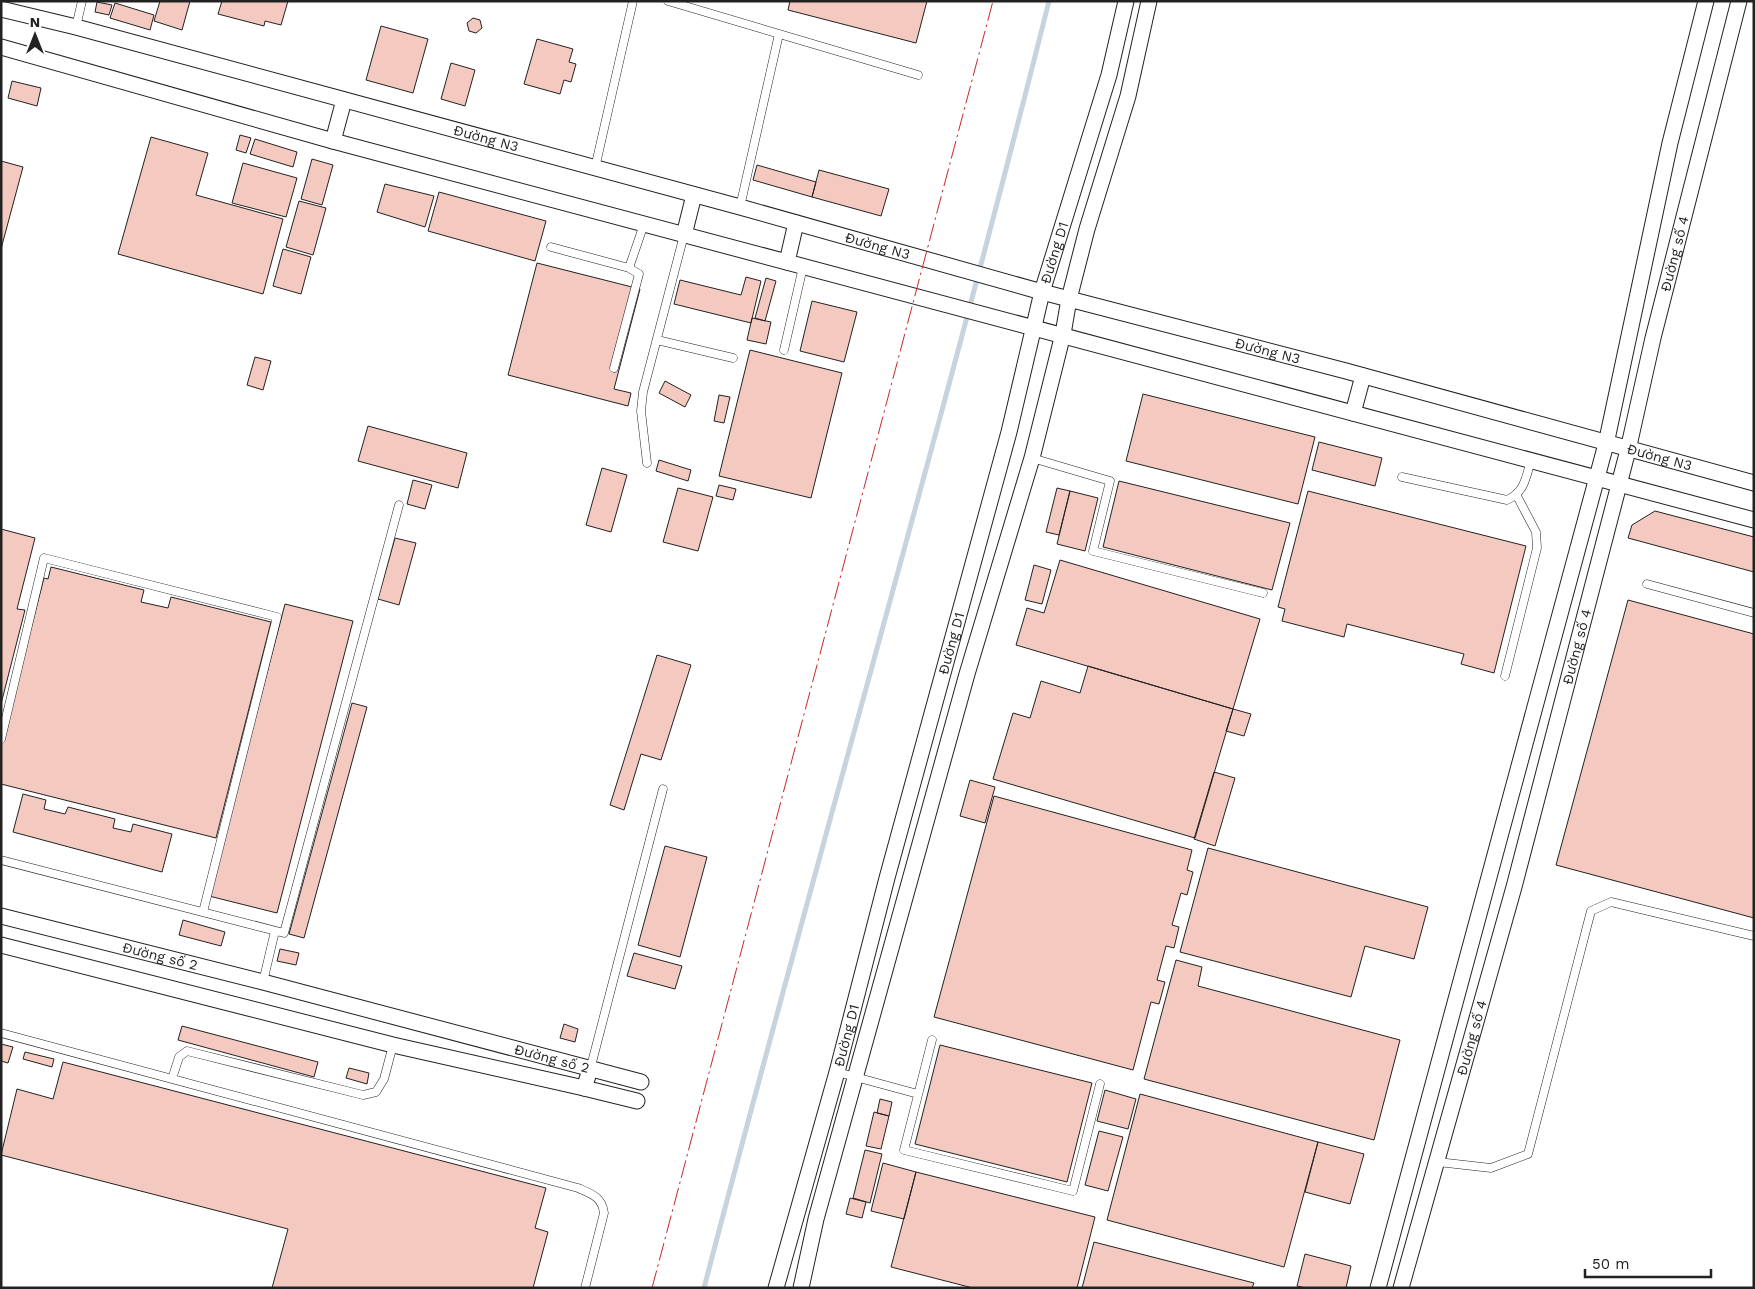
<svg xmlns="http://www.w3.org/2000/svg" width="1755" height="1289" font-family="'Work Sans',sans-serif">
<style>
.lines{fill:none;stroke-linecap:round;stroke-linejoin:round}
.stream{stroke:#c7d3dd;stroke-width:5}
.building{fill:#f3c9c0;stroke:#222}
.lane-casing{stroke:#222;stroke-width:9}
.street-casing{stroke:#222;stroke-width:17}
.lane{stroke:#fff;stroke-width:8}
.street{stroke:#fff;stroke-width:15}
.power{stroke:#c62828;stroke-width:1;stroke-dasharray:18 4 2.5 4;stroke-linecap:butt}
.labels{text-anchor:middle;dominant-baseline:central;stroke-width:4;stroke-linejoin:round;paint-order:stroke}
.street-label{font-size:14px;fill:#222;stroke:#fff}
</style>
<rect width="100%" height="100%" fill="#fff"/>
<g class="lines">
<!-- stream -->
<path class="stream" d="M704 1288C816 858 941 432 1049 1"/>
</g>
<!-- building -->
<path class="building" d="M160 1H190L182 30 154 21Z
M222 1H288L281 25 265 21 264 26 218 14Z
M790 1H927L916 43 788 10Z
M97 2 112 5 109 15 95 12Z
M115 3 154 15 150 30 110 18Z
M473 18 480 20 482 28 476 33 469 31 467 23Z
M381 26 428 39 413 93 366 80Z
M537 39 573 49 569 62 576 64 571 82 564 80 560 94 524 84Z
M451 63 475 70 465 106 441 99Z
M12 81 41 88 37 106 8 98Z
M240 135 251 138 246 153 236 150Z
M151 137 208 153 196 195 283 219 263 294 118 254Z
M255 139 297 152 293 167 250 154Z
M312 159 333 165 322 205 301 199Z
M1 161 23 167 1 249Z
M243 163 297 178 286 217 232 203Z
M757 165 816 182 812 197 753 180Z
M819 170 889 189 881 216 812 197Z
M385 184 434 196 425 227 377 212Z
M439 192 546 221 535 261 428 231Z
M299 201 326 208 313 255 286 247Z
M283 249 311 257 301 294 273 286Z
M537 263 640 289 614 389 631 393 628 406 508 375Z
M746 277 761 281 751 323 674 304 680 280 741 295Z
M766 278 776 281 765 321 755 318Z
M812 301 857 312 844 362 800 351Z
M752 318 771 322 766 344 747 340Z
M750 350 842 373 811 498 719 476Z
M255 357 271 361 263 390 247 385Z
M665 381 691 395 685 407 659 393Z
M1143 394 1315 437 1298 504 1126 461Z
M719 395 730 397 724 423 714 421Z
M368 426 467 453 458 488 358 461Z
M1319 442 1382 458 1375 486 1312 470Z
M659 460 691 470 688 481 656 471Z
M602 468 627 475 611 532 586 525Z
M413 480 432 485 425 509 407 504Z
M1119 481 1290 523 1272 590 1103 547Z
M719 485 736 489 733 500 716 496Z
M678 488 713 497 698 551 663 542Z
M1057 488 1070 491 1059 535 1046 532Z
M1070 491 1098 498 1085 551 1057 544Z
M1308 491 1526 546 1494 673 1461 664 1464 654 1347 624 1344 637 1282 621 1285 609 1278 607Z
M1655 511 1754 537V572L1628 538 1632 525Z
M1 529 35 538 17 609 25 610 1 704Z
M395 538 416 543 399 605 378 599Z
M1060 560 1260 619 1233 709 1016 645 1027 608 1044 613Z
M1034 565 1051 570 1042 604 1025 600Z
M51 567 144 590 141 602 168 608 171 597 271 622 216 838 1 784V745L44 578 48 579Z
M1628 600 1754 634V918L1556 865Z
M285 604 353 621 277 913 209 896Z
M657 655 691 665 661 760 641 754 624 810 610 805Z
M1088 666 1233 709 1195 838 993 779 1013 713 1030 718 1041 681 1080 693Z
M352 703 367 707 304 938 289 934Z
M1233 709 1251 714 1244 736 1226 731Z
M1214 772 1235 778 1215 846 1194 839Z
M970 780 995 787 985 823 960 816Z
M23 794 46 800 44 809 65 814 68 807 115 819 113 828 131 832 133 824 172 834 162 872 13 832Z
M994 796 1192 850 1187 870 1193 872 1187 895 1181 893 1172 925 1179 927 1174 948 1166 946 1157 980 1165 982 1159 1004 1151 1002 1133 1070 934 1017Z
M665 846 707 857 680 957 638 945Z
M1208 848 1428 907 1414 959 1365 946 1351 997 1180 952Z
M183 920 225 932 221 946 179 935Z
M280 949 299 953 296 965 277 961Z
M634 953 682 966 675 989 627 976Z
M1176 960 1202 967 1198 986 1400 1040 1374 1140 1144 1079Z
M564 1024 578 1029 575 1042 560 1038Z
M182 1026 318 1062 314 1077 178 1040Z
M1 1044 13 1047 8 1063 1 1061Z
M940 1045 1092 1083 1067 1182 915 1144Z
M25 1052 54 1059 52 1067 23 1059Z
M63 1062 546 1188 535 1228 548 1232 533 1288H272L288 1229 1 1155 17 1089 53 1099Z
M349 1068 369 1073 367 1084 346 1078Z
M1105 1090 1136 1099 1128 1129 1097 1121Z
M1140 1094 1318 1142 1284 1267 1107 1220Z
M880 1099 892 1102 889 1116 877 1113Z
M874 1112 889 1116 881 1149 866 1146Z
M1099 1131 1123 1137 1108 1191 1085 1185Z
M1318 1142 1364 1154 1350 1204 1305 1192Z
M865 1150 882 1154 870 1203 853 1198Z
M883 1163 916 1172 904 1219 871 1211Z
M916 1172 1095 1217 1077 1288H973L891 1267Z
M850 1198 866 1202 862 1218 846 1214Z
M1094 1242 1254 1283 1252 1288H1082Z
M1305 1254 1351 1266 1346 1288H1306L1297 1286Z"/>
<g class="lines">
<defs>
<path id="lane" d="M668 1 918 75
M76 27 82 1
M595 168 633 1
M740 207 779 34
M551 247 629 268 639 274 614 368
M629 268 644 224
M657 340 733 358
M784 350 803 267
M1032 458 1110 481 1093 551 1263 593
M647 463 641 411 643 392 684 235
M1402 477 1507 500C1525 492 1526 477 1531 460
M1647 584 1754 613
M1505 676 1537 548 1536 532 1517 496
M1 739 44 558 277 617 203 912
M1 860 284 933 399 505
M263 982 275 931
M1 1033 578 1188C592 1194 602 1197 604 1213L585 1288
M932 1040 904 1150 1073 1191 1100 1084
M590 1070 663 789
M837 1072 918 1094
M172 1079 179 1057 187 1051 363 1095 376 1092 384 1079 393 1045
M1438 1162 1491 1168 1528 1154 1591 911 1611 902 1754 936"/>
<g id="street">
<path id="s1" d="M1 9 76 27 740 207 1042 292 1346 371 1754 483"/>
<path d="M1 47 333 141 1754 520"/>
<path d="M333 141 344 100"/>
<path d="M684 235 694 195"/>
<path d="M787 262 796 223"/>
<path d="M1353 413 1363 376"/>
<path id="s2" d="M1 916 263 982 641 1082"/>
<path d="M1 945 393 1045 584 1088 590 1070"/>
<path d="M584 1088 637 1101"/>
<path id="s3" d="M776 1288 837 1072 887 878 1009 432 1042 292 1109 75 1126 1"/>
<path d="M801 1288 816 1219 967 674 1032 458 1063 334 1069 299 1087 229 1128 96 1149 1"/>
<path d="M1378 1288 1606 444 1670 143 1706 1"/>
<path id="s4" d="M1401 1288 1514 887 1628 450 1653 338 1739 1"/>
</g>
</defs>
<!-- lane casing -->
<use href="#lane" class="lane-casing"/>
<!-- street casing -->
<use href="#street" class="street-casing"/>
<!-- lane -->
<use href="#lane" class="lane"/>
<!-- street -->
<use href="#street" class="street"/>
<!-- power -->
<path class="power" d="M652 1288 993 1"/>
</g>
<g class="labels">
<!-- street labels -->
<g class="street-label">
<text stroke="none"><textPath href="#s1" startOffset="502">Đường N3</textPath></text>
<text stroke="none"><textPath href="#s1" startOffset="908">Đường N3</textPath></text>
<text stroke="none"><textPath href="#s3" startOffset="1072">Đường D1</textPath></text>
<text stroke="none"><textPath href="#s4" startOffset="1070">Đường số 4</textPath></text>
<text stroke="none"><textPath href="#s1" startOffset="1312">Đường N3</textPath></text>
<text stroke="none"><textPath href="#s1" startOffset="1718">Đường N3</textPath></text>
<text stroke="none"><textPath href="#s3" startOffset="668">Đường D1</textPath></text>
<text stroke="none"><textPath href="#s4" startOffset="665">Đường số 4</textPath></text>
<text stroke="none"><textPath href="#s2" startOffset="164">Đường số 2</textPath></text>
<text stroke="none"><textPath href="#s3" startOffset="262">Đường D1</textPath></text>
<text stroke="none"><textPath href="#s4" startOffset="260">Đường số 4</textPath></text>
<text stroke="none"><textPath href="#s2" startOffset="569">Đường số 2</textPath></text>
</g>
</g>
<!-- border -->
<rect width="1755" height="1289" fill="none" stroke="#222222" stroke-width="5"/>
<!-- north arrow -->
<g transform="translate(35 35)" stroke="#ffffff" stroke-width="4" paint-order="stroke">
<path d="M0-4L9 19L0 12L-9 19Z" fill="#222222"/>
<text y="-8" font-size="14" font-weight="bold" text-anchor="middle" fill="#222222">N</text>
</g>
<!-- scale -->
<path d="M1585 1269v8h126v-8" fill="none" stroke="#222222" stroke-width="2.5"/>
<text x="1592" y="1269" font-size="15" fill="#222222" stroke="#ffffff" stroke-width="4" paint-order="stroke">50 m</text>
</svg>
